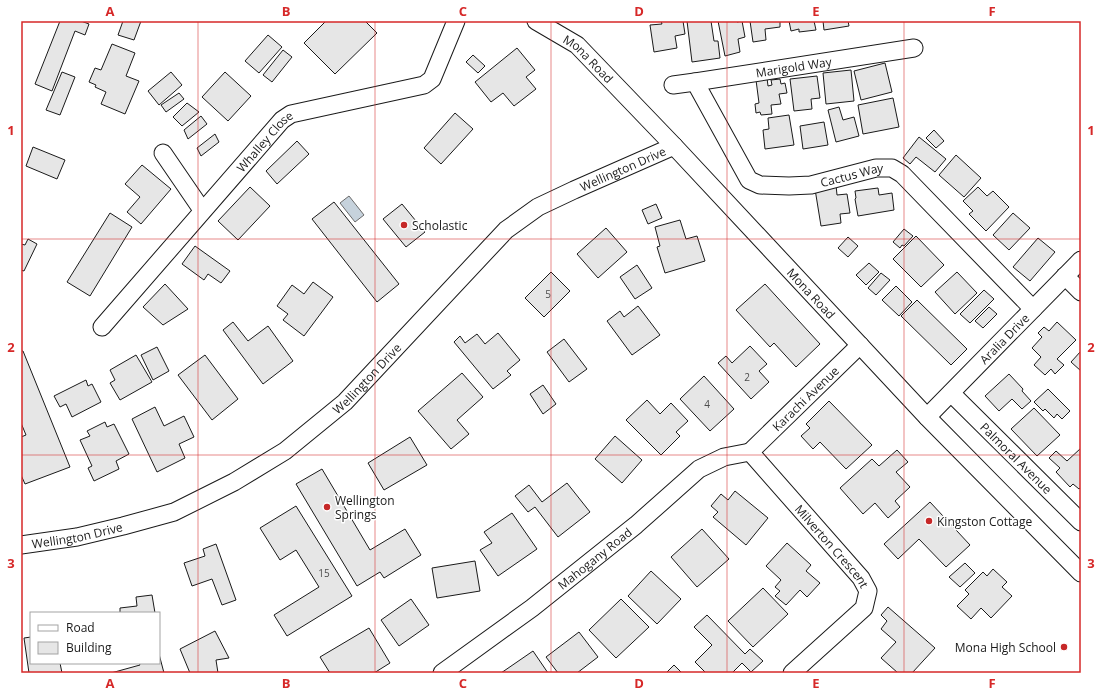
<svg xmlns="http://www.w3.org/2000/svg" width="1102" height="694" font-family="'Open Sans',sans-serif">
<style>
.water{fill:#c6d2dc;stroke:#6a6a6a}
.building{fill:#e6e6e6;stroke:#1a1a1a}
.lines{fill:none;stroke-linecap:round;stroke-linejoin:round}
.minor-casing{stroke:#1a1a1a;stroke-width:19}
.minor{stroke:#fff;stroke-width:17}
.grid{fill:none;stroke:#d62828;stroke-width:1;stroke-opacity:0.55}
.poi-dot{fill:#c62828;stroke:#fff;stroke-width:1.5}
.labels{text-anchor:middle;dominant-baseline:central;stroke-width:3;stroke-linejoin:round;paint-order:stroke}
.number-label{font-size:10px;fill:#4d4d4d}
.street-label{font-size:12px;fill:#1a1a1a;stroke:#fff}
.poi-label{font-size:12px;fill:#1a1a1a;stroke:#fff;text-anchor:start}
.neatline{fill:none;stroke:#d62828;stroke-width:1.5}
.grid-label{font-size:13px;text-anchor:middle;font-weight:bold;fill:#d62828}
</style>
<rect width="100%" height="100%" fill="#fff"/>
<!-- water -->
<path class="water" d="M349 196 364 215 355 222 340 203Z"/>
<!-- building -->
<path class="building" d="M60 21H81L89 24 85 35 75 31 52 91 35 84Z
M123 21H141L134 40 118 35Z
M326 21H365L377 33 335 74 304 43Z
M661 21H683L685 34 675 36 677 48 654 52 650 25 662 24Z
M687 21H711L714 41H718L720 58 692 62Z
M718 21H737V22L742 21 745 37 738 39 740 52 725 56Z
M750 21H780V27L765 29 766 40 753 42Z
M789 21H814L816 30 799 32V29L791 31Z
M823 21H848L849 26 824 30Z
M268 35 282 47 259 73 245 61Z
M112 44 135 53 126 76 139 81 125 114 101 104 106 92 95 87 96 85 89 82 95 68 101 70Z
M517 48 535 70 526 77 536 89 514 106 503 93 491 102 475 82Z
M283 50 292 57 272 82 263 75Z
M473 55 485 66 478 73 466 62Z
M885 63 892 92 861 100 854 71Z
M851 70 854 101 826 104 823 73Z
M62 72 75 77 60 115 46 110Z
M171 72 182 85 159 105 148 91Z
M225 72 251 96 228 121 202 97Z
M817 76 820 98 811 99 812 109 794 111 790 79Z
M767 78 768 86 772 85 771 80 780 79 781 84 785 83 787 93 779 94 781 104 771 105 772 114 761 115 760 112 756 113 755 104 759 103 756 80Z
M179 93 184 99 166 112 161 105Z
M893 98 899 127 863 134 858 105Z
M187 103 199 112 182 126 173 117Z
M839 107 843 120 854 117 859 136 836 142 828 110Z
M455 113 473 129 441 164 424 148Z
M789 115 794 145 765 149 763 130 769 129 768 118Z
M201 116 207 124 188 139 184 130Z
M824 122 828 145 803 149 800 126Z
M934 130 944 141 936 148 926 138Z
M215 134 219 142 201 156 197 148Z
M919 137 946 159 935 172 916 157 910 164 903 158Z
M297 141 309 154 277 184 266 171Z
M33 147 65 160 57 179 26 166Z
M956 155 981 178 964 197 939 175Z
M142 165 171 189 141 224 127 212 140 197 125 184Z
M836 185 837 195 847 194 850 213 840 214 841 223 821 226 815 189Z
M250 187 270 206 238 240 218 221Z
M978 187 987 196 993 191 1009 207 986 231 969 214 973 211 963 201Z
M878 188 879 195 892 193 894 210 858 216 855 199 856 198 855 191Z
M334 202 399 284 377 302 312 219Z
M402 204 425 232 406 247 383 219Z
M656 204 662 218 648 224 642 210Z
M110 213 132 227 90 296 67 282Z
M1013 213 1030 228 1009 250 993 235Z
M680 220 686 239 697 236 705 261 665 273 657 247 660 246 655 227Z
M606 228 627 252 598 278 577 254Z
M904 229 913 236 904 246 902 245 900 248 893 242Z
M916 236 944 265 921 287 893 259Z
M848 237 858 246 848 257 838 248Z
M1038 238 1055 252 1030 281 1013 267Z
M28 239 37 244 24 271 21 270V244L25 245Z
M195 246 230 271 221 283 208 274 204 280 182 264Z
M869 263 879 272 866 285 856 275Z
M637 265 652 288 635 299 620 277Z
M551 272 570 291 544 317 525 298Z
M957 272 977 293 955 314 935 292Z
M881 273 890 280 876 295 868 288Z
M313 282 333 297 304 336 283 320 288 314 277 306 292 285 304 294Z
M165 284 188 309 163 325 143 307Z
M765 284 820 344 796 367 774 343 770 347 736 310Z
M896 286 912 302 899 316 882 300Z
M984 290 994 299 970 323 960 314Z
M917 300 967 349 951 365 901 316Z
M638 306 660 335 632 355 607 321 620 311 624 317Z
M989 307 997 314 983 328 975 321Z
M233 322 248 341 268 326 293 361 263 384 223 330Z
M1057 322 1076 340 1057 359 1064 365 1055 374 1051 369 1045 375 1034 365 1041 357 1032 348 1042 337 1038 333 1044 327 1049 331Z
M498 333 520 360 507 371 511 375 493 389 454 342 460 336 465 343 477 334 485 344Z
M564 339 587 369 569 382 547 352Z
M750 346 767 364 759 371 769 382 751 399 718 363 726 356 732 363Z
M157 347 169 371 153 380 141 355Z
M21 351H23L70 467 25 484 21 475V437L26 435 21 423Z
M1081 351V371L1071 362Z
M136 355 152 382 120 400 110 383 115 380 110 370Z
M205 355 238 399 212 420 178 375Z
M462 373 483 397 457 420 469 434 451 449 418 411Z
M1009 374 1023 389 1022 391 1031 401 1022 409 1012 399 999 411 985 396Z
M704 376 734 409 710 431 680 399Z
M86 380 88 386 92 384 101 402 72 417 66 404 60 407 54 396Z
M543 385 556 404 543 414 530 394Z
M1048 389 1070 411 1062 419 1057 414 1054 418 1045 409 1043 411 1034 402Z
M647 400 660 414 671 403 688 421 676 432 680 436 661 455 626 420Z
M829 401 872 445 846 469 820 442 813 449 801 436 810 428 806 424Z
M155 407 164 426 184 416 194 437 179 444 185 458 157 472 132 419Z
M1034 408 1060 435 1037 456 1011 429Z
M105 422 107 427 114 424 129 454 116 461 119 469 94 481 88 468 92 466 80 440 90 436 87 431Z
M615 436 642 460 622 483 595 459Z
M410 437 427 465 384 490 368 463Z
M1081 448V475L1080 476 1081 477V487L1079 489 1073 484 1070 487 1056 472 1060 468 1049 458 1056 451 1067 461Z
M897 450 908 462 896 472 910 487 895 501 900 507 888 518 875 503 863 514 840 488 872 459 879 466Z
M322 469 370 550 405 529 421 555 384 578 380 572 357 586 296 484Z
M567 483 590 512 558 537 535 507 528 512 515 496 529 485 542 502Z
M735 491 768 518 746 545 713 517 718 512 711 506 721 494 728 500Z
M930 502 970 545 946 567 919 539 898 559 884 544Z
M296 506 352 596 287 636 274 615 319 587 296 550 280 560 260 528Z
M512 513 537 549 498 576 480 550 492 543 484 532Z
M702 529 729 559 697 587 671 557Z
M787 543 811 565 806 571 820 583 807 597 800 590 786 605 775 596 780 591 775 587 781 580 766 566Z
M216 544 236 600 222 605 212 579 192 586 184 563 205 556 203 549Z
M475 561 480 591 437 598 432 568Z
M965 563 975 573 960 587 949 577Z
M993 569 1007 582 1002 587 1012 596 991 618 981 608 971 619 957 606 969 594 965 590 983 572 987 576Z
M651 571 681 599 657 624 628 596Z
M763 588 788 614 753 647 728 621Z
M152 595 155 613H120V608L137 606 136 597Z
M411 599 429 625 399 646 381 620Z
M621 599 649 627 616 658 589 630Z
M888 607 935 648 912 673H898L881 658 896 642 881 629 887 621 881 615Z
M707 615 745 654 750 649 763 661 751 672 742 663 732 673H706L695 662 712 645 694 627Z
M369 628 390 663 374 673H330L320 657Z
M215 631 229 658 216 660 218 673H190L180 649Z
M579 632 598 657 577 673H558L546 657Z
M31 637V663H60L62 673H29L24 638Z
M533 651 548 673H501Z
M159 654 164 673H111L140 665 139 663H159Z
M674 665 682 673H666Z"/>
<g class="lines">
<defs>
<g id="minor">
<path id="s1" d="M536 21 577 45 674 146 927 417 1081 573"/>
<path id="s2" d="M695 82 749 180 760 185 789 186 811 185 876 168H892L902 174 1033 309"/>
<path id="s3" d="M673 85 695 82 914 48"/>
<path d="M163 153 202 210"/>
<path d="M1065 276 1081 292"/>
<path id="s4" d="M102 327 282 120 291 114 424 85 432 79 456 21"/>
<path id="s5" d="M951 393 1081 522"/>
<path id="s6" d="M927 417 1081 260"/>
<path id="s7" d="M750 452 861 578 868 591 864 608 792 673"/>
<path id="s8" d="M750 452 860 345"/>
<path id="s9" d="M21 545 77 537 123 526 174 512 234 482 285 451 345 402 506 230 538 207 574 190 674 146"/>
<path id="s10" d="M442 673 532 608 636 525 699 469 724 457 750 452"/>
</g>
</defs>
<!-- minor casing -->
<use href="#minor" class="minor-casing"/>
<!-- minor -->
<use href="#minor" class="minor"/>
</g>
<!-- grid -->
<path class="grid" d="M198 21V673M375 21V673M551 21V673M727 21V673M904 21V673M21 239H1081M21 455H1081"/>
<!-- markers -->
<g class="poi-dot">
<circle cx="404" cy="225" r="4"/>
<circle cx="327" cy="507" r="4"/>
<circle cx="929" cy="521" r="4"/>
<circle cx="1064" cy="647" r="4"/>
</g>
<g class="labels">
<!-- number labels -->
<g class="number-label">
<text x="548" y="294">5</text>
<text x="747" y="377">2</text>
<text x="707" y="404">4</text>
<text x="324" y="573">15</text>
</g>
<!-- street labels -->
<g class="street-label">
<text stroke="none"><textPath href="#s1" startOffset="65">Mona Road</textPath></text>
<text stroke="none"><textPath href="#s3" startOffset="122">Marigold Way</textPath></text>
<text stroke="none"><textPath href="#s4" startOffset="247">Whalley Close</textPath></text>
<text stroke="none"><textPath href="#s9" startOffset="729">Wellington Drive</textPath></text>
<text stroke="none"><textPath href="#s2" startOffset="217">Cactus Way</textPath></text>
<text stroke="none"><textPath href="#s1" startOffset="389">Mona Road</textPath></text>
<text stroke="none"><textPath href="#s6" startOffset="110">Aralia Drive</textPath></text>
<text stroke="none"><textPath href="#s9" startOffset="393">Wellington Drive</textPath></text>
<text stroke="none"><textPath href="#s8" startOffset="77">Karachi Avenue</textPath></text>
<text stroke="none"><textPath href="#s5" startOffset="92">Palmoral Avenue</textPath></text>
<text stroke="none"><textPath href="#s9" startOffset="57">Wellington Drive</textPath></text>
<text stroke="none"><textPath href="#s7" startOffset="125">Milverton Crescent</textPath></text>
<text stroke="none"><textPath href="#s10" startOffset="191">Mahogany Road</textPath></text>
</g>
<!-- poi labels -->
<g class="poi-label">
<text x="412" y="225">Scholastic</text>
<text x="335" y="500">Wellington<tspan x="335" dy="14">Springs</tspan></text>
<text x="937" y="521">Kingston Cottage</text>
<text x="1056" y="647" text-anchor="end">Mona High School</text>
</g>
</g>
<!-- border -->
<rect width="1102" height="694" fill="none" stroke="#ffffff" stroke-width="44"/>
<!-- legend -->
<rect x="30" y="612" width="130" height="52" fill="#ffffff" stroke="#a3a3a3"/>
<rect x="38" y="625" width="20" height="6" fill="#ffffff" stroke="#a3a3a3"/>
<text x="66" y="632" font-size="12" fill="#1a1a1a">Road</text>
<rect x="38" y="642" width="20" height="12" fill="#e6e6e6" stroke="#a3a3a3"/>
<text x="66" y="652" font-size="12" fill="#1a1a1a">Building</text>
<rect x="22" y="22" width="1058" height="650" class="neatline"/>
<g class="grid-label">
<text x="110" y="16">A</text>
<text x="286" y="16">B</text>
<text x="463" y="16">C</text>
<text x="639" y="16">D</text>
<text x="816" y="16">E</text>
<text x="992" y="16">F</text>
<text x="11" y="135">1</text>
<text x="1091" y="135">1</text>
<text x="11" y="352">2</text>
<text x="1091" y="352">2</text>
<text x="11" y="568">3</text>
<text x="1091" y="568">3</text>
<text x="110" y="688">A</text>
<text x="286" y="688">B</text>
<text x="463" y="688">C</text>
<text x="639" y="688">D</text>
<text x="816" y="688">E</text>
<text x="992" y="688">F</text>
</g>
</svg>
